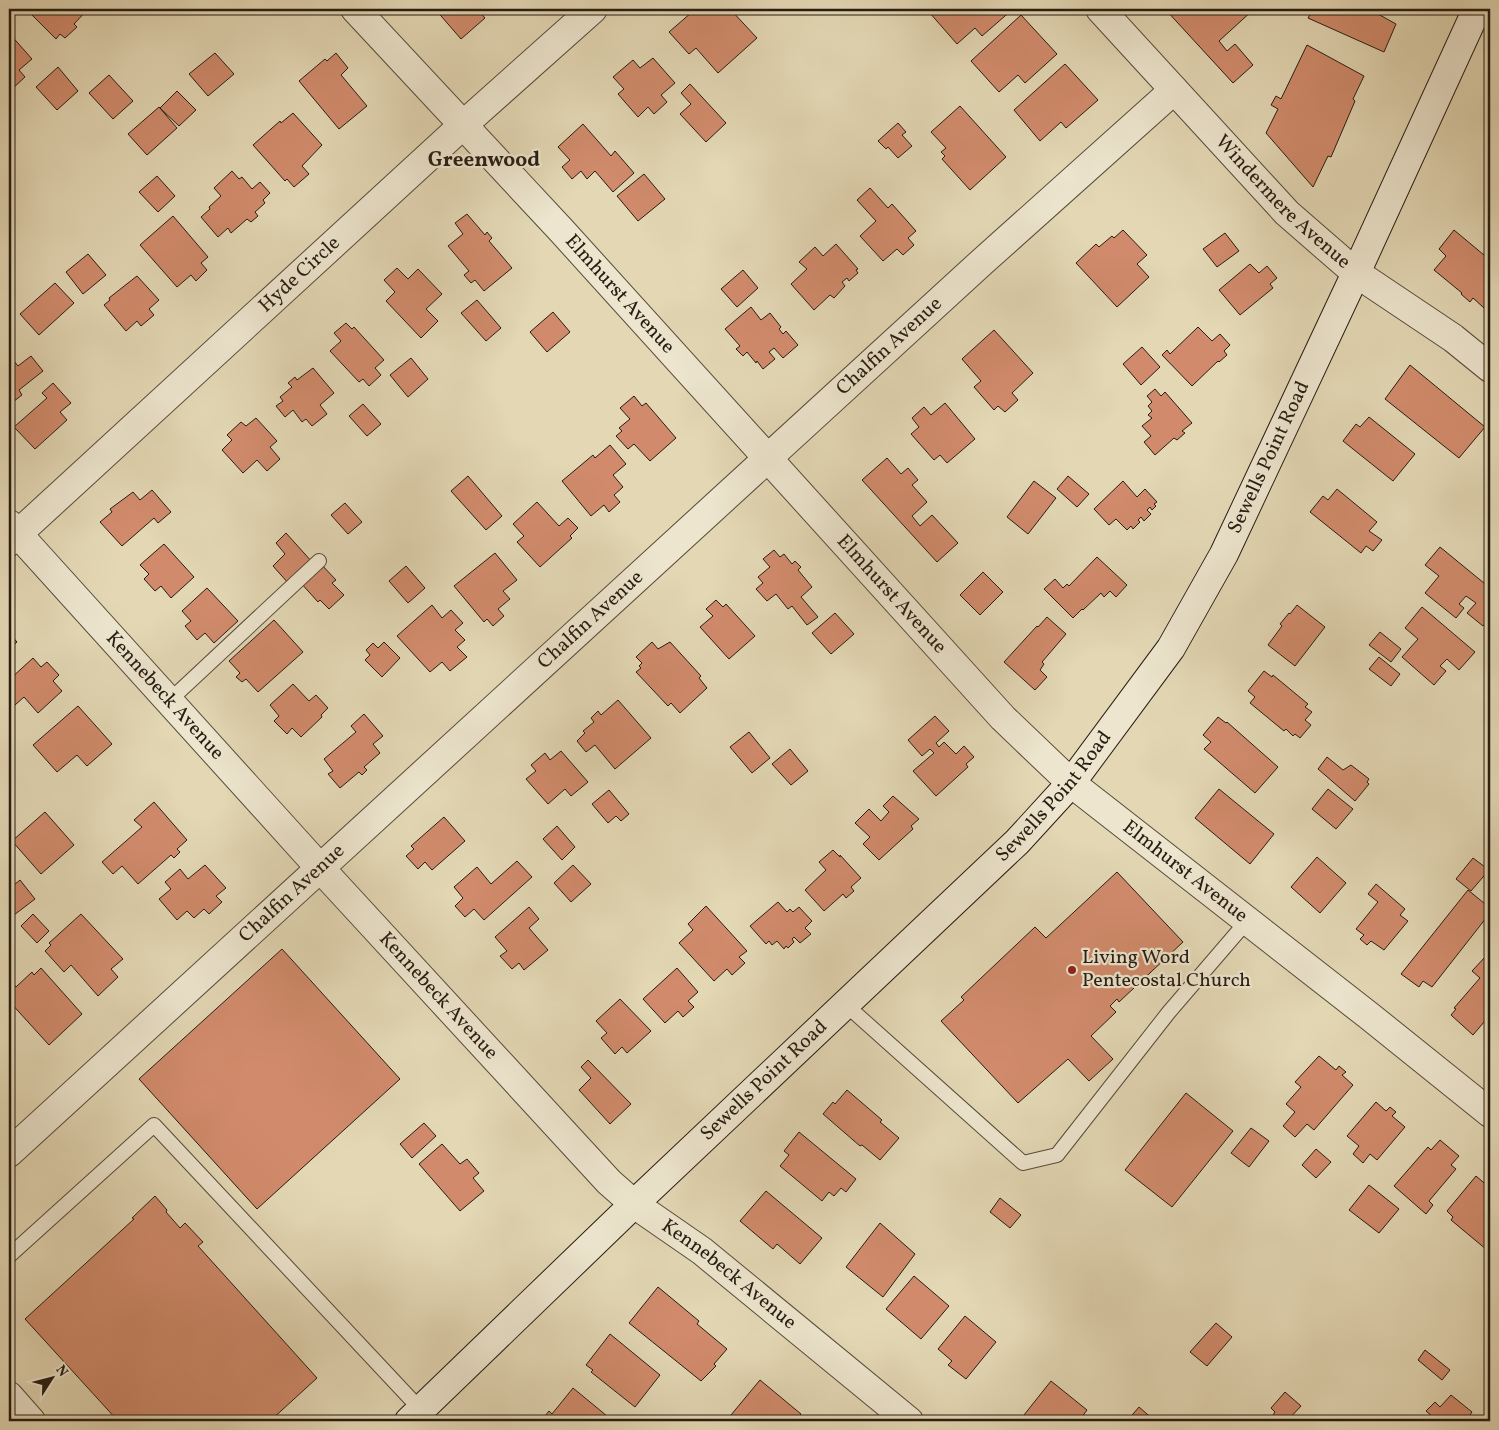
<svg xmlns="http://www.w3.org/2000/svg" width="1499" height="1430" font-family="Vollkorn,serif">
<style>
.building{fill:#d18b6c;stroke:#261c12}
.lines{fill:none;stroke-linecap:round;stroke-linejoin:round}
.lane-casing{stroke:#554b3a;stroke-width:16}
.street-casing{stroke:#554b3a;stroke-width:30}
.secondary-casing{stroke:#261c12;stroke-width:30}
.lane{stroke:#ede5ce;stroke-width:14}
.street{stroke:#ede5ce;stroke-width:28}
.secondary{stroke:#ede5ce;stroke-width:28}
.poi-dot{fill:#8f2418;stroke:#ede5ce;stroke-width:2}
.labels{text-anchor:middle;dominant-baseline:central;stroke-width:4.5;stroke-linejoin:round;paint-order:stroke}
.street-label{font-size:20px;fill:#261c12;stroke:#ede5ce}
.poi-label{font-size:20px;fill:#261c12;stroke:#ede5ce;text-anchor:start}
.neighbourhood-label{font-size:21px;font-weight:bold;fill:#261c12;stroke:#ede5ce}
</style>
<rect width="100%" height="100%" fill="#e3d7b4"/>
<filter id="stains"><feTurbulence type="fractalNoise" baseFrequency=".004" numOctaves="4"/><feColorMatrix values="0 0 0 0 .2 0 0 0 0 .09 0 0 0 0 .02 0 0 0 .5 -.17"/></filter>
<radialGradient id="worn" r=".72"><stop offset=".6" stop-color="#630" stop-opacity="0"/><stop offset="1" stop-color="#630" stop-opacity=".3"/></radialGradient>
<!-- building -->
<path class="building" d="M36 9H88L74 24 77 27 65 38 60 34 56 39 31 14Z
M435 9H477L485 18 461 39Z
M699 9H730L757 38 718 73 696 48 689 54 669 32 692 12 694 13Z
M933 9H1013L982 36 975 28 957 44 929 12Z
M1165 9H1252L1253 10 1219 41 1227 51 1235 44 1253 65 1233 83Z
M1313 9H1381L1378 14 1396 24 1384 52 1308 18Z
M1021 15 1057 54 1025 83 1018 75 999 92 971 61Z
M9 33 32 59 19 70 25 77 12 89 9 85Z
M1307 45 1364 76 1353 99 1355 101 1331 157 1328 156 1313 187 1266 133 1278 109 1271 105 1276 96 1281 99Z
M215 53 234 74 208 96 189 74Z
M336 53 348 68 341 75 367 106 339 129 299 81 325 59 327 61Z
M653 58 675 83 661 95 667 102 654 114 648 107 638 117 618 94 624 89 613 77 633 60 640 68Z
M1065 64 1098 100 1066 128 1061 122 1040 141 1014 110Z
M58 67 78 91 57 110 36 87Z
M109 75 133 101 113 119 89 93Z
M690 84 726 123 706 142 680 114 691 104 681 93Z
M177 91 196 110 179 126 160 108Z
M960 106 1006 157 970 190 942 159 945 156 941 152 946 148 931 132Z
M159 107 177 128 147 155 128 134Z
M293 113 322 145 302 166 309 174 294 187 287 179 285 181 253 145 280 121 281 123Z
M898 123 906 132 902 135 912 146 898 158 888 147 886 149 878 141Z
M583 124 611 156 615 151 634 173 613 192 595 171 587 179 581 171 572 179 562 167 570 160 558 147Z
M232 171 239 179 242 177 252 189 260 182 270 193 263 200 265 203 255 212 258 216 251 222 247 219 231 233 228 228 218 237 201 217 210 209 209 207 221 196 214 188Z
M644 174 665 199 638 221 617 196Z
M157 176 175 196 158 212 139 192Z
M870 188 888 208 892 204 916 231 908 238 914 245 903 255 897 249 883 261 860 236 876 221 857 200Z
M467 214 485 235 487 232 492 238 489 241 512 268 484 291 475 280 471 283 464 275 469 271 448 246 463 234 455 223Z
M173 216 208 257 201 263 207 270 196 281 191 275 177 287 140 245Z
M1123 230 1147 255 1137 264 1149 277 1117 307 1076 263 1096 244 1099 247 1112 236 1114 238Z
M1454 230 1490 260V301L1484 308 1473 298 1470 302 1461 294 1462 293 1434 270 1446 256 1439 249Z
M1225 233 1239 251 1217 267 1203 249Z
M836 244 858 269 856 270 858 273 849 281 847 278 842 282 845 286 834 298 830 295 814 310 791 284 807 269 799 262 815 247 823 256Z
M88 254 106 275 83 294 66 272Z
M1250 264 1259 273 1267 266 1277 278 1270 284 1273 288 1240 315 1219 290Z
M397 268 408 279 418 269 442 294 426 309 438 321 421 338 386 301 395 292 384 280Z
M743 270 758 288 737 307 721 289Z
M137 276 159 300 149 309 154 315 141 326 137 321 126 331 104 305 110 300 109 298Z
M55 283 74 303 39 335 20 314Z
M477 300 501 328 486 341 461 313Z
M751 307 761 320 770 313 781 327 779 329 783 334 786 331 798 345 783 358 774 348 769 352 775 359 763 369 757 361 756 363 747 352 743 356 736 349 740 346 725 329Z
M553 312 570 332 547 352 530 332Z
M346 323 352 329 354 327 384 360 375 368 381 375 369 386 363 379 359 382 330 351 341 341 334 333Z
M1198 327 1212 341 1220 334 1230 345 1224 351 1227 355 1219 362 1218 361 1192 386 1162 355 1167 350 1170 354Z
M994 330 1033 373 1012 393 1018 400 1005 412 998 406 994 410 974 387 981 381 962 359Z
M1142 347 1160 367 1141 385 1123 364Z
M9 355 18 366 31 356 43 371 19 390 22 395 9 405Z
M411 358 428 379 408 397 390 375Z
M1410 365 1485 427 1459 458 1385 399Z
M313 368 334 393 320 405 327 414 312 426 306 419 302 422 293 410 285 417 276 406 283 401 280 397 292 387 288 383 295 377 297 380Z
M53 383 71 403 60 412 67 420 35 449 14 427 47 398 42 393Z
M1155 389 1161 396 1165 392 1192 423 1182 431 1185 433 1177 440 1174 438 1155 455 1144 442 1151 436 1142 426 1152 418 1148 415 1152 411 1148 406 1152 402 1147 396Z
M634 396 642 406 646 403 676 438 650 461 634 444 628 449 616 436 622 431 619 428 630 419 620 408Z
M945 403 975 439 947 463 940 455 934 460 911 434 919 427 912 418 924 407 931 415Z
M363 404 381 424 367 436 349 416Z
M1369 417 1415 454 1393 481 1343 441 1356 424 1360 427Z
M256 418 277 441 270 447 280 459 267 471 257 460 243 473 222 450 232 440 227 435 241 422 246 426Z
M610 445 626 464 613 475 623 487 614 495 620 502 609 512 604 505 591 516 562 481 593 455 595 458Z
M887 458 901 474 908 468 918 480 912 485 927 502 912 516 920 526 932 515 958 543 937 562 862 480Z
M468 476 502 516 486 530 451 491Z
M1068 476 1089 494 1077 507 1057 489Z
M1034 481 1056 498 1028 534 1007 517Z
M1123 481 1137 497 1145 489 1157 502 1154 504 1156 506 1152 510 1150 507 1147 510 1151 514 1144 521 1141 517 1138 520 1140 522 1133 529 1131 526 1127 530 1116 519 1109 525 1094 509Z
M1337 489 1377 522 1369 531 1382 540 1373 551 1366 546 1361 553 1310 512 1323 496 1328 500Z
M152 490 171 512 158 523 154 518 122 546 100 522 112 512 110 509 133 492 140 500Z
M537 502 559 526 568 518 578 528 570 536 572 538 540 567 517 542 524 536 513 524Z
M345 503 362 522 348 534 331 515Z
M286 533 313 563 289 584 273 566 285 554 276 543Z
M164 544 194 577 171 598 161 586 155 591 144 579 149 574 140 565Z
M1440 547 1490 588V617L1483 626 1467 613 1476 603 1466 596 1459 604 1464 608 1456 618 1425 593 1439 576 1425 565Z
M774 550 780 557 784 554 792 564 795 561 801 567 798 570 812 587 801 597 818 617 807 625 792 606 788 609 776 594 767 601 756 589 763 583 758 577 770 567 763 559Z
M495 553 517 580 503 591 510 599 498 609 504 616 493 626 487 619 484 622 454 586Z
M1097 557 1127 585 1116 597 1110 591 1104 597 1101 593 1083 610 1082 609 1073 618 1044 589 1055 579 1063 588 1067 584 1069 586Z
M320 563 336 580 332 583 344 595 329 609 320 600 318 602 300 582Z
M406 566 425 588 408 603 389 581Z
M983 572 1003 592 980 615 960 595Z
M207 588 238 621 214 643 205 633 197 640 185 626 191 621 182 611Z
M716 600 723 607 726 604 755 636 729 659 700 627 713 616 706 609Z
M432 605 442 618 451 610 463 623 455 630 465 640 457 647 467 657 450 671 442 662 430 672 397 636Z
M1297 605 1325 627 1295 666 1268 645 1282 626 1280 624 1289 613 1290 614Z
M1422 607 1475 652 1459 670 1447 659 1440 666 1446 671 1434 685 1402 657 1418 639 1405 628Z
M835 613 854 634 831 654 812 633Z
M1047 617 1066 634 1042 662 1044 664 1040 670 1047 677 1035 690 1004 662 1037 626 1038 627Z
M274 620 303 652 258 692 246 679 242 682 236 677 240 673 229 661Z
M1380 632 1401 649 1391 662 1369 645Z
M9 633 17 642 9 649Z
M384 642 400 658 382 677 365 660 370 655 366 650 373 643 378 648Z
M652 642 658 649 670 642 701 676 699 678 707 688 680 713 671 703 668 706 636 672 641 668 639 666 642 663 636 657Z
M1379 657 1400 674 1391 686 1369 669Z
M33 658 41 667 47 662 59 675 53 681 62 691 38 713 24 697 15 705 9 698V680Z
M1264 671 1272 677 1273 675 1308 704 1305 707 1312 712 1305 720 1311 725 1300 738 1295 734 1293 736 1286 729 1284 731 1250 703 1255 697 1248 691Z
M293 684 309 701 316 695 328 708 321 715 322 717 301 737 292 728 287 734 274 721 279 716 270 705Z
M618 700 651 738 615 769 595 745 586 752 577 741 585 733 583 731 594 722 591 718 598 711 601 715Z
M78 706 112 744 87 766 77 755 57 772 33 745Z
M364 714 383 736 373 744 380 753 364 767 367 770 362 775 359 772 340 788 328 774 333 771 324 759 356 732 351 726Z
M935 716 949 731 936 743 939 747 944 742 956 754 964 746 974 757 966 764 968 767 936 796 913 771 934 753 930 749 922 756 908 740Z
M1218 717 1226 723 1227 722 1278 767 1255 793 1204 749 1211 742 1203 735Z
M749 732 770 758 752 773 730 747Z
M790 749 808 771 791 785 772 764Z
M561 751 588 782 571 796 565 789 548 804 526 779 536 771 531 765 545 753 550 760Z
M1327 757 1343 770 1351 765 1369 779 1367 782 1369 784 1355 801 1318 769Z
M1219 789 1274 834 1250 864 1195 818Z
M1328 789 1353 809 1336 829 1312 809Z
M609 790 629 814 621 821 616 816 608 823 592 804Z
M893 796 919 819 911 826 913 829 879 860 863 844 870 837 855 823 869 809 881 821 889 812 883 806Z
M154 802 187 840 177 849 180 852 174 858 171 855 138 884 122 866 113 874 102 862 142 827 134 820Z
M45 812 74 845 41 874 12 841Z
M444 817 465 841 432 870 425 862 418 869 406 856 414 849 411 846Z
M557 826 575 847 562 860 543 839Z
M833 850 840 857V855L861 878 851 887 854 891 846 898 843 894 824 911 805 890 826 870 819 862Z
M1317 857 1346 883 1320 913 1291 887Z
M1473 858 1489 870 1471 891 1456 879Z
M517 861 532 877 484 920 474 909 465 917 455 906 463 898 454 887 477 867 491 884Z
M205 865 226 888 216 896 222 902 209 914 204 909 194 918 187 911 177 920 159 899 171 889 165 882 180 869 188 879Z
M573 865 591 884 571 902 554 883Z
M1117 872 1183 942 1119 1002 1117 999 1110 1006 1116 1012 1091 1036 1113 1059 1089 1081 1068 1059 1018 1103 941 1021 964 1000 961 997 1035 927 1046 938Z
M20 880 35 899 14 915 9 908V889Z
M1376 884 1405 909 1400 915 1408 921 1384 950 1371 941 1367 945 1360 939 1364 935 1356 929 1378 902 1368 894Z
M1468 890 1490 908V913L1432 987 1423 981 1419 987 1401 974Z
M778 902 787 912 790 909 793 912 799 907 812 921 805 928 811 934 800 943 794 937 792 939 794 942 788 948 786 946 784 949 777 941 772 945 769 941 766 944 750 926Z
M706 906 747 951 739 957 745 963 732 975 727 969 714 981 679 943 693 930 688 924Z
M529 907 539 919 529 928 548 950 524 970 519 963 512 969 500 956 507 951 495 937Z
M33 914 49 931 37 943 21 926Z
M81 914 123 959 111 969 118 977 98 996 71 965 64 972 45 951 51 945 49 943Z
M282 949 400 1079 257 1209 139 1079Z
M1486 956 1490 959V1015L1473 1035 1451 1015 1456 1009 1454 1008 1480 978 1472 971Z
M41 968 82 1014 49 1045 9 1001V979L16 987 32 972 34 975Z
M677 968 698 992 688 1001 694 1007 683 1017 678 1011 665 1023 643 999Z
M620 999 651 1031 627 1053 622 1047 615 1054 601 1038 607 1033 596 1021Z
M1319 1056 1336 1070 1339 1066 1346 1072 1342 1075 1353 1085 1314 1130 1307 1124 1295 1137 1283 1126 1295 1112 1286 1104 1301 1087 1295 1082Z
M588 1060 631 1104 610 1124 579 1090 591 1078 581 1067Z
M847 1090 882 1120 880 1122 899 1138 880 1160 862 1145 860 1146 823 1114 833 1102 835 1104Z
M1186 1093 1233 1131 1172 1207 1125 1170Z
M1376 1102 1386 1111 1390 1107 1396 1112 1392 1116 1405 1127 1377 1160 1370 1154 1363 1163 1353 1154 1359 1146 1347 1136Z
M424 1123 436 1136 412 1158 400 1144Z
M1251 1128 1269 1141 1249 1167 1231 1153Z
M799 1132 856 1179 846 1192 841 1188 834 1196 829 1192 822 1201 780 1166 789 1155 784 1151Z
M1440 1140 1459 1156 1451 1165 1456 1169 1429 1201 1433 1205 1426 1214 1394 1186 1428 1147 1431 1150Z
M442 1144 460 1164 467 1159 479 1173 473 1178 484 1191 460 1211 419 1164Z
M1316 1149 1331 1162 1316 1178 1302 1165Z
M1476 1176 1490 1188V1247L1487 1250 1451 1220 1453 1217 1447 1211Z
M1369 1185 1399 1209 1379 1233 1349 1210Z
M766 1191 822 1238 800 1264 777 1244 773 1249 740 1221Z
M155 1196 167 1210 166 1212 180 1228 185 1223 203 1242 198 1246 317 1378 270 1421H118L25 1319 134 1219 132 1218Z
M1000 1198 1021 1215 1010 1228 990 1212Z
M880 1223 915 1254 883 1297 846 1267Z
M914 1276 949 1306 921 1339 886 1309Z
M658 1287 699 1321 697 1324 727 1349 714 1364 716 1366 701 1381 629 1323Z
M965 1316 996 1342 966 1379 948 1365 952 1361 938 1349Z
M1216 1323 1232 1337 1207 1366 1190 1352Z
M610 1334 660 1375 635 1407 591 1372 593 1370 586 1365Z
M1425 1350 1450 1370 1442 1380 1418 1360Z
M760 1380 801 1414 796 1421H726Z
M1051 1381 1087 1410 1079 1421H1032L1024 1415Z
M573 1388 607 1416 603 1421H544L542 1420 549 1411 552 1414Z
M1285 1392 1301 1406 1287 1421 1285 1419 1283 1421H1274L1271 1418 1275 1412 1271 1408Z
M1451 1395 1472 1412 1470 1415 1477 1421H1429L1433 1417 1426 1411 1435 1402 1440 1407Z
M1139 1407 1155 1421H1127Z"/>
<g class="lines">
<defs>
<path id="lane" d="M169 701 319 561
M845 1004 1023 1163 1057 1155 1169 1012 1248 920
M9 1256 154 1125 421 1410"/>
<g id="street">
<path id="s1" d="M355 9 561 230 1003 718 1071 783 1368 1015 1490 1113"/>
<path id="s2" d="M1100 9 1287 213 1356 273 1453 338 1490 368"/>
<path id="s3" d="M9 524 320 868 609 1182 634 1204 702 1251 909 1421"/>
<path id="s4" d="M9 542 463 125 593 9"/>
<path id="s5" d="M9 1153 982 262 1174 90"/>
<path d="M9 1396 31 1421"/>
</g>
<g id="secondary">
<path id="s6" d="M409 1421 634 1204 1017 842 1071 783 1171 648 1224 554 1356 273 1477 9"/>
</g>
</defs>
<!-- lane casing -->
<use href="#lane" class="lane-casing"/>
<!-- street casing -->
<use href="#street" class="street-casing"/>
<!-- secondary casing -->
<use href="#secondary" class="secondary-casing"/>
<!-- lane -->
<use href="#lane" class="lane"/>
<!-- street -->
<use href="#street" class="street"/>
<!-- secondary -->
<use href="#secondary" class="secondary"/>
</g>
<!-- markers -->
<circle class="poi-dot" cx="1072" cy="970" r="5"/>
<g class="labels">
<!-- street labels -->
<g class="street-label">
<text stroke="none"><textPath href="#s2" startOffset="266">Windermere Avenue</textPath></text>
<text stroke="none"><textPath href="#s4" startOffset="395">Hyde Circle</textPath></text>
<text stroke="none"><textPath href="#s1" startOffset="389">Elmhurst Avenue</textPath></text>
<text stroke="none"><textPath href="#s5" startOffset="1194">Chalfin Avenue</textPath></text>
<text stroke="none"><textPath href="#s6" startOffset="1302">Sewells Point Road</textPath></text>
<text stroke="none"><textPath href="#s1" startOffset="794">Elmhurst Avenue</textPath></text>
<text stroke="none"><textPath href="#s5" startOffset="789">Chalfin Avenue</textPath></text>
<text stroke="none"><textPath href="#s3" startOffset="232">Kennebeck Avenue</textPath></text>
<text stroke="none"><textPath href="#s6" startOffset="898">Sewells Point Road</textPath></text>
<text stroke="none"><textPath href="#s1" startOffset="1199">Elmhurst Avenue</textPath></text>
<text stroke="none"><textPath href="#s5" startOffset="384">Chalfin Avenue</textPath></text>
<text stroke="none"><textPath href="#s3" startOffset="638">Kennebeck Avenue</textPath></text>
<text stroke="none"><textPath href="#s6" startOffset="492">Sewells Point Road</textPath></text>
<text stroke="none"><textPath href="#s3" startOffset="1042">Kennebeck Avenue</textPath></text>
</g>
<!-- poi labels -->
<g class="poi-label">
<text x="1082" y="958">Living Word<tspan x="1082" dy="23">Pentecostal Church</tspan></text>
</g>
<!-- neighbourhood labels -->
<g class="neighbourhood-label">
<text x="484" y="160">Greenwood</text>
</g>
</g>
<!-- margin -->
<rect width="1499" height="1430" fill="none" stroke="#e3d7b4" stroke-width="30"/>
<rect x="10" y="10" width="1479" height="1410" fill="none" stroke="#261c12" stroke-width="2.5"/>
<rect x="15" y="15" width="1469" height="1400" fill="none" stroke="#261c12"/>
<!-- north arrow -->
<g transform="translate(52 1378) rotate(54)" stroke="#ede5ce" stroke-width="4" paint-order="stroke">
<path d="M0-4L9 19L0 12L-9 19Z" fill="#261c12"/>
<text y="-8" font-size="14" font-weight="bold" text-anchor="middle" fill="#261c12">N</text>
</g>
<rect width="100%" height="100%" filter="url(#stains)"/>
<rect width="100%" height="100%" fill="url(#worn)"/>
</svg>
